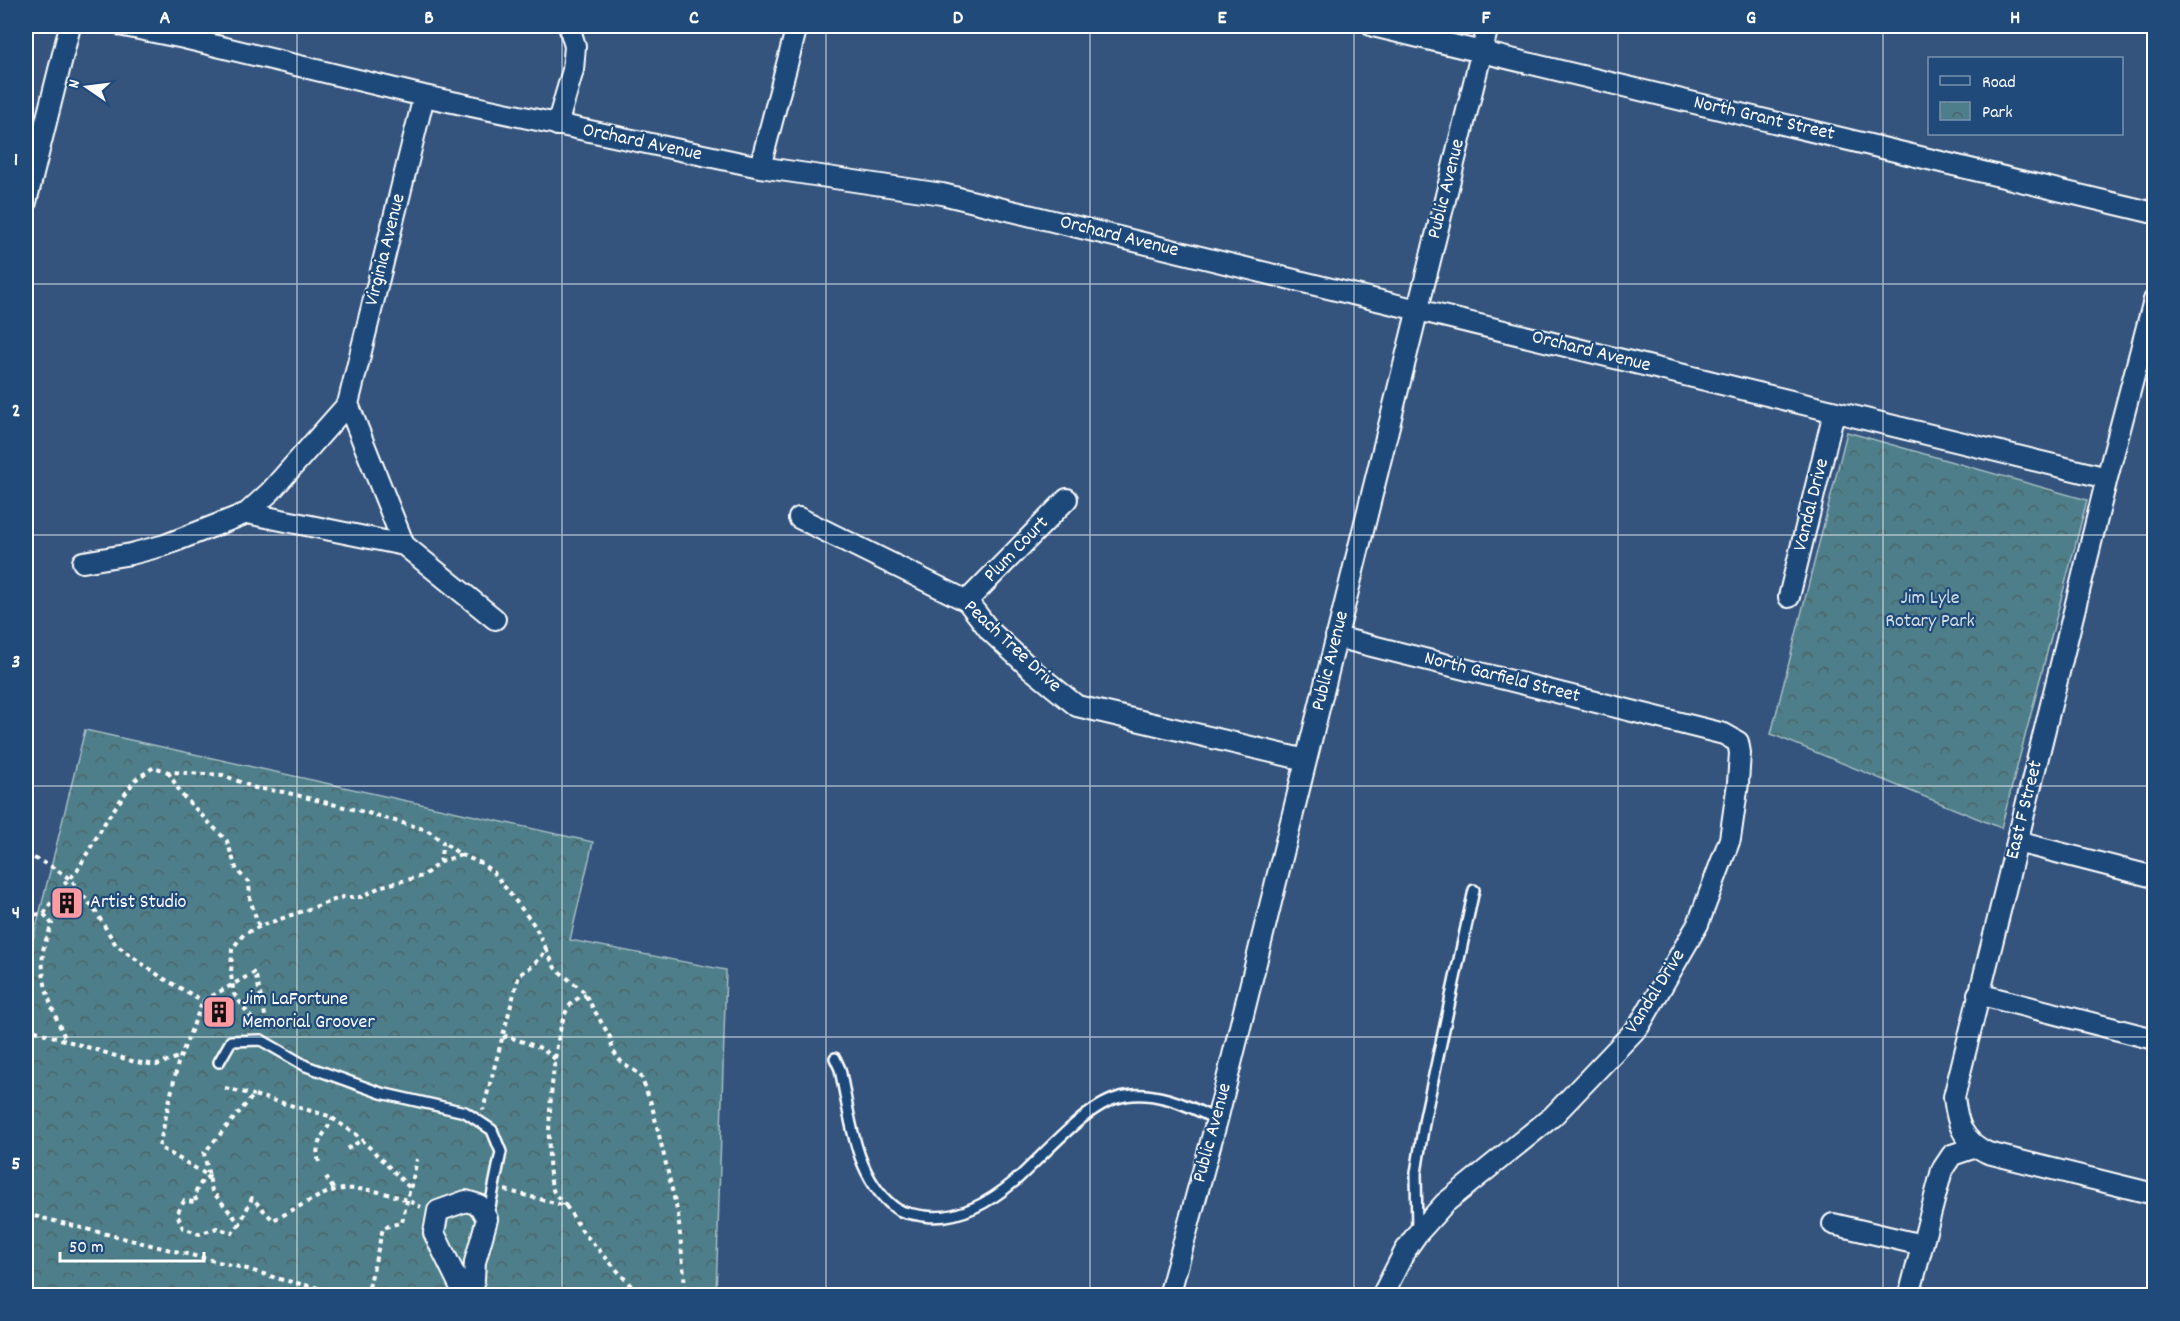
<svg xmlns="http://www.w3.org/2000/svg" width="2180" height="1321" font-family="Dekko,sans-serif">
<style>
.park{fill:url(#park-crowns);stroke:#a6bec4;stroke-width:1.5}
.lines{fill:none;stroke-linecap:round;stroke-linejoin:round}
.lane-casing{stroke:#fff;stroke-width:14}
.street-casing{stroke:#fff;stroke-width:24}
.path{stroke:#fff;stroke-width:4;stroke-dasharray:4.5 4.5;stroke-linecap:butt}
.lane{stroke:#1f4a7a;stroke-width:9}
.street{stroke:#1f4a7a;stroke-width:20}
.grid{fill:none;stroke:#fff;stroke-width:1.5;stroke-opacity:0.55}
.labels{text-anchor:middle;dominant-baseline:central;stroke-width:4.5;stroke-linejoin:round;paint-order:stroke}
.street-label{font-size:20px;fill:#fff;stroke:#1f4a7a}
.park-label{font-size:20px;fill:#d2dfe2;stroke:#1f4a7a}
.poi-label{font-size:20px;fill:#fff;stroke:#1f4a7a;text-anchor:start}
.neatline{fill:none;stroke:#fff;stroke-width:2}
.grid-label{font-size:20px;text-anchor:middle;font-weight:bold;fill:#fff}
</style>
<defs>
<pattern id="park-crowns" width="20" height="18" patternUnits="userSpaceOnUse" patternTransform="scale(1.5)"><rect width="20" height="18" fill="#4d7e89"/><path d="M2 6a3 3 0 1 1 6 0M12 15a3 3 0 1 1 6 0" fill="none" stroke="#4c656a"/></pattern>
</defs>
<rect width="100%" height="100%" fill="#34547e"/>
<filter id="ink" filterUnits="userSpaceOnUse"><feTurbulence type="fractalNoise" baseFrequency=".0167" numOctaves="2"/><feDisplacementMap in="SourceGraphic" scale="12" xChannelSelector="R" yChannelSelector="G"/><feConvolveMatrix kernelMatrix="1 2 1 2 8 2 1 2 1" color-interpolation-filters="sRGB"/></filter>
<g filter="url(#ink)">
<!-- park -->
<path class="park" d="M1847 432 2087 500 2001 828 1771 734Z
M85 730 593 842 570 940 726 970 716 1295 26 1296V968Z"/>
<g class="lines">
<defs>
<path id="lane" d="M835 1058 840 1069C850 1115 854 1176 894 1207 902 1214 914 1214 924 1216 957 1221 990 1202 1015 1181 1042 1157 1083 1108 1117 1098 1150 1087 1188 1105 1217 1120
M219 1062 231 1041 261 1040 306 1066 381 1093 465 1112 492 1130 501 1152 488 1216
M1417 1231 1416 1173 1425 1117 1474 890"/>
<path id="street" d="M124 26 184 38 424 96 760 167 942 194 2107 478
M1373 26 2154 213
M557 125 573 70 575 46 569 26
M760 167 797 26
M26 202 70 26
M2154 300 2107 478 1954 1097C1957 1123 1962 1141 1988 1153L2154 1194
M348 404 404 545 495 619
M247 513 404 545
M799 518 967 601 990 631 1030 668 1077 706 1306 760
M83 562 131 554 165 545 247 513 270 492 348 404 424 96
M1789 597 1834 412
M967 601 1067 499
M1336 637 1724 734 1738 742 1740 753 1738 783 1730 839 1698 924 1639 1026 1553 1116 1445 1203 1417 1234 1405 1251 1382 1296
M2017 842 2154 877
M1978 994 2154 1039
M1833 1224 1922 1245
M465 1296 434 1233 438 1211 466 1201 479 1205 487 1219 475 1262 473 1296
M1169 1296 1217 1120 1488 26
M1909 1296 1942 1170 1952 1155 1976 1147"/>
</defs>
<!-- lane casing -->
<use href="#lane" class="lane-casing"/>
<!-- street casing -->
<use href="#street" class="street-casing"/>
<!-- path -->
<path class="path" d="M168 772 182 795 227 841 237 871 249 882 250 899 259 927
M26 854 54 868 70 879 94 909 116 945 161 977 203 1001
M461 855 481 863 494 873 535 926 546 949C540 961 530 968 519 975L483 1110
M440 862 461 855 443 842
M26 874V887
M44 914 58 891 77 871 107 819 135 780 154 767 168 772 223 775 255 788 284 792 368 813 427 830 443 842 440 862 423 876 382 886 361 897H343L263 925 244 934 232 949 231 975 234 994 258 1027
M44 914 52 924C49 933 44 943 43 952 40 984 53 1011 66 1040
M26 915 44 914
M546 949 555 968 583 991 610 1037 613 1051 623 1064 640 1074 652 1106 678 1214 686 1296
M26 1028 135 1062 157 1065 181 1056
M503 1038 507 1036 543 1049 555 1059
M225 1088 254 1095
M347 1149 362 1140
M319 1162C313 1142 325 1135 333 1118
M326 1177 334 1190
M411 1188 417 1159
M505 1190 566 1206 583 1232 640 1296
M566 1206C562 1202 557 1197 554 1192 542 1168 553 1042 564 1017 568 1005 574 999 586 995
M26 1214 247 1269 283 1280 353 1296
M240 1224 232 1233 217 1228 199 1234 183 1228 177 1214 184 1201 197 1202 194 1195 202 1181 209 1176 159 1147 178 1063 203 1001 255 972 268 1028
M367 1296 383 1228 402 1222 410 1188 357 1135 329 1116 254 1095 204 1153 212 1191 240 1224 252 1198 273 1220C291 1212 318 1194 336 1190 361 1185 400 1195 421 1207"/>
<!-- lane -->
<use href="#lane" class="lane"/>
<!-- street -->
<use href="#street" class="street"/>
</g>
</g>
<!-- grid -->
<path class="grid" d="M297 26V1296M562 26V1296M826 26V1296M1090 26V1296M1354 26V1296M1618 26V1296M1883 26V1296M26 284H2154M26 535H2154M26 786H2154M26 1037H2154"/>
<!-- icons -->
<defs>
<symbol id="building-square" viewBox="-11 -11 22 22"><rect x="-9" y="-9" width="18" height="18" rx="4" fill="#ff9aa2" stroke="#1f4a7a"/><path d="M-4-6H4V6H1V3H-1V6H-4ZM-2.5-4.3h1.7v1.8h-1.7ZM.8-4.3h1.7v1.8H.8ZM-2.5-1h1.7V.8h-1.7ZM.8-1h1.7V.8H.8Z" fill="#111"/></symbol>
</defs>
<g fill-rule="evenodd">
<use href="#building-square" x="48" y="884" width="38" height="38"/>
<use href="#building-square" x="200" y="993" width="38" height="38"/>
</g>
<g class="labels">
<!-- street labels -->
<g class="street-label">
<text transform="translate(1764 119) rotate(13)">North Grant Street</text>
<text transform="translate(642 143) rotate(12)">Orchard Avenue</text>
<text transform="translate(1447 189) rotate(-76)">Public Avenue</text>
<text transform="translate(1119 237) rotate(14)">Orchard Avenue</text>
<text transform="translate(386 250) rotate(-76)">Virginia Avenue</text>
<text transform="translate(1591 352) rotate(14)">Orchard Avenue</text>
<text transform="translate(1812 505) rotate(-76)">Vandal Drive</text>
<text transform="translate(1017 550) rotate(-46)">Plum Court</text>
<text transform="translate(1012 647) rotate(43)">Peach Tree Drive</text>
<text transform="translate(1331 661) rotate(-76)">Public Avenue</text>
<text transform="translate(1502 678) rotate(14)">North Garfield Street</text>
<text transform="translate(2025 810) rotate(-76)">East F Street</text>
<text transform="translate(1656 992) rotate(-58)">Vandal Drive</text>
<text transform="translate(1213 1133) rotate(-75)">Public Avenue</text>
</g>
<!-- park labels -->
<g class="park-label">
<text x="1930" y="599">Jim Lyle<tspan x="1930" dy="23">Rotary Park</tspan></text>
</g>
<!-- poi labels -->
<g class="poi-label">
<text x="90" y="903">Artist Studio</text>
<text x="242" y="1000">Jim LaFortune<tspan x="242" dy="23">Memorial Groover</tspan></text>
</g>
</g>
<!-- margin -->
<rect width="2180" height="1321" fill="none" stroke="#1f4a7a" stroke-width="66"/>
<!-- legend -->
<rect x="1928" y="57" width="195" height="78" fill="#1f4a7a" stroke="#7992af" stroke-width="1.5"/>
<rect x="1940" y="76" width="30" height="9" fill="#1f4a7a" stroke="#7992af" stroke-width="1.5"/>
<text x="1982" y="87" font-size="18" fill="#ffffff">Road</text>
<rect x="1940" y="102" width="30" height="18" fill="url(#park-crowns)" stroke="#7992af" stroke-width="1.5"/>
<text x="1982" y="117" font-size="18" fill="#ffffff">Park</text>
<!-- north arrow -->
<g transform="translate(87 87) rotate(284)" stroke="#1f4a7a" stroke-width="4.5" paint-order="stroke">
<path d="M0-4.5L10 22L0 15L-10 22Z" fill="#ffffff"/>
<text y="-9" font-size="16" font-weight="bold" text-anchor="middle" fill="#ffffff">N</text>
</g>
<!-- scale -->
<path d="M60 1252v9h144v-9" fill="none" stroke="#ffffff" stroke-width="3"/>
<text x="69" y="1252" font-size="18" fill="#ffffff" stroke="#1f4a7a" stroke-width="4.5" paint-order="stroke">50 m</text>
<rect x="33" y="33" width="2114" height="1255" class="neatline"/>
<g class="grid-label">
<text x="165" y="23">A</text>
<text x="429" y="23">B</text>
<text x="694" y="23">C</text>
<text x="958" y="23">D</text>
<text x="1222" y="23">E</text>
<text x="1486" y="23">F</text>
<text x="1751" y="23">G</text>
<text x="2015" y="23">H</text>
<text x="16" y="165">1</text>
<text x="16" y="416">2</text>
<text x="16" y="667">3</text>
<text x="16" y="918">4</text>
<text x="16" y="1169">5</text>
</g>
</svg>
